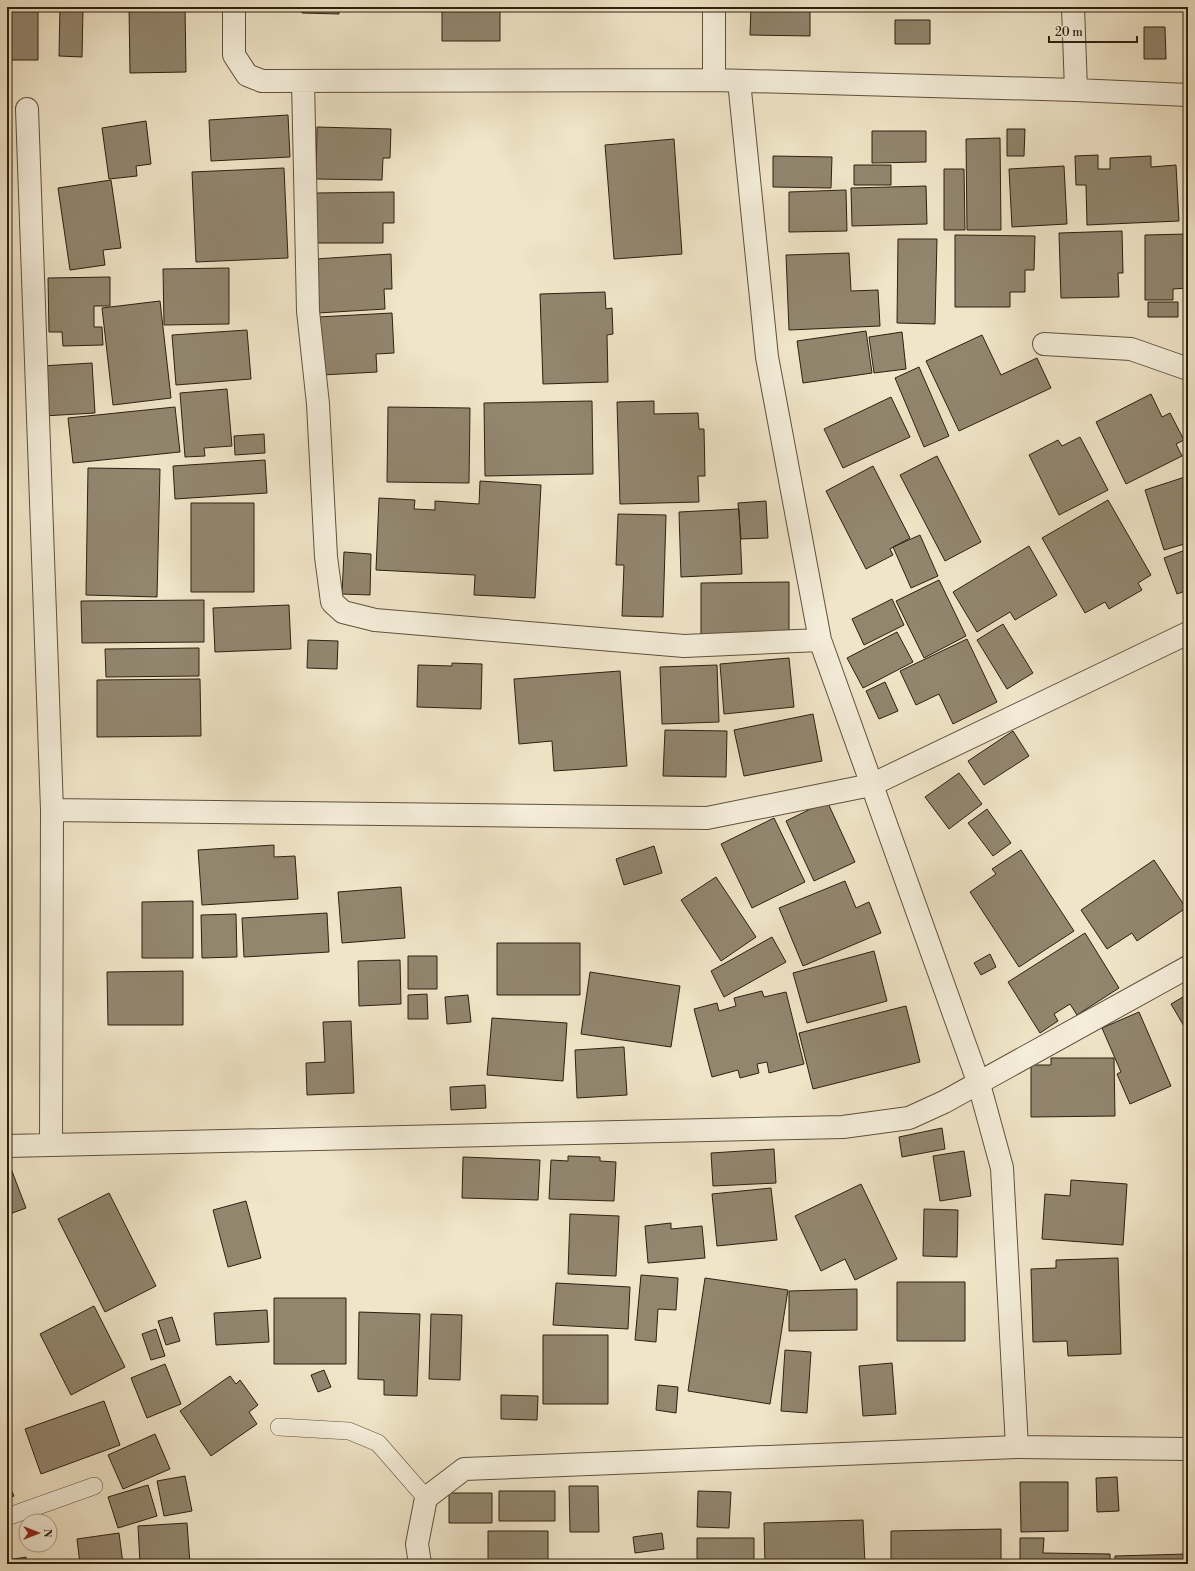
<svg xmlns="http://www.w3.org/2000/svg" width="1195" height="1571" font-family="'Libre Bodoni',serif">
<style>
.building{fill:#92866f;stroke:#2d200f}
.lines{fill:none;stroke-linecap:round;stroke-linejoin:round}
.service-casing{stroke:#5e513d;stroke-width:18}
.minor-casing{stroke:#5e513d;stroke-width:24}
.service{stroke:#f5eedb;stroke-width:17}
.minor{stroke:#f5eedb;stroke-width:22}
</style>
<rect width="100%" height="100%" fill="#f0e5c8"/>
<filter id="stains"><feTurbulence type="fractalNoise" baseFrequency=".005" numOctaves="4"/><feColorMatrix values="0 0 0 0 .2 0 0 0 0 .09 0 0 0 0 .02 0 0 0 .5 -.17"/></filter>
<radialGradient id="worn" r=".72"><stop offset=".6" stop-color="#630" stop-opacity="0"/><stop offset="1" stop-color="#630" stop-opacity=".3"/></radialGradient>
<!-- building -->
<path class="building" d="M7 7H38V60H7Z
M60 7H83L82 57 59 56Z
M129 7H185L186 72 130 73Z
M260 7H296V9H260Z
M302 7H339V14L302 13Z
M351 7H388V11H351Z
M442 7H500V41H442Z
M606 7H679V10H606Z
M751 7H810V36L750 35Z
M971 7H1026V11L971 9Z
M895 20H930V44H895Z
M1144 27H1165L1166 59H1144Z
M288 115 290 157 211 161 209 120Z
M146 121 151 164 136 166 137 176 109 179 102 128Z
M317 127 391 129 390 158H383L382 180 316 179Z
M1007 129H1025L1024 156H1007Z
M872 131H926V162L872 163Z
M1000 138 1001 230H967L966 139Z
M674 139 682 254 614 259 605 145Z
M1098 155V169H1110V158L1151 156V167L1176 165 1179 221 1087 225 1086 185H1076L1075 156Z
M773 156 832 157 831 188 773 187Z
M854 165H891V185H854Z
M1064 166 1067 224 1012 227 1009 169Z
M284 168 288 258 196 262 192 172Z
M944 169H964L965 230H944Z
M111 180 121 248 103 250 105 265 70 270 58 188Z
M926 186 927 224 852 226 851 188Z
M846 190 847 231 789 232V192Z
M394 192V223H383V243H317L316 193Z
M1122 231 1123 273H1118L1119 297 1061 298 1059 233Z
M1188 234V288L1173 289V300H1145V235Z
M955 235 1035 236 1034 270H1025V292H1010V307H955Z
M898 239H937L935 324 897 323Z
M849 253 851 291 878 290 880 326 789 330 786 255Z
M391 254 392 289H384L385 309 318 313 315 259Z
M229 268V324L164 325 163 269Z
M110 277V306H94V327H102L103 345 63 346 62 332H49L48 278Z
M605 292 606 309 612 308 613 334 607 335 608 382 543 384 540 294Z
M160 301 171 398 113 405 102 308Z
M1148 302H1178V317H1148Z
M392 313 394 353 376 354 377 372 322 375 318 317Z
M247 330 251 379 176 385 172 335Z
M866 331 872 373 803 383 797 341Z
M902 332 906 369 874 373 869 337Z
M982 335 1001 375 1037 358 1051 388 959 431 926 361Z
M92 363 95 413 43 416 41 366Z
M919 367 949 436 924 447 895 378Z
M227 389 232 446 204 448 205 456 185 457 180 393Z
M1151 394 1162 417 1170 413 1184 440 1176 444 1182 456 1126 484 1096 422Z
M891 397 910 437 843 468 824 429Z
M592 401 593 474 485 476 484 403Z
M654 401V414L698 413 699 429H704L705 476H698L699 502 620 504 617 402Z
M175 407 180 452 73 463 68 418Z
M388 407 470 408 469 483 387 482Z
M264 434 265 453 235 455 234 436Z
M1080 437 1108 490 1059 515 1029 455 1058 440 1062 446Z
M937 456 981 542 945 561 900 475Z
M265 460 267 493 175 499 173 466Z
M873 466 910 538 890 549 893 555 866 569 826 491Z
M88 468 160 469 157 597 86 595Z
M1188 476V543L1164 550 1145 490Z
M480 481 541 485 535 598 474 595 475 575 376 570 379 498 415 500 414 509 435 510V501L479 504Z
M1108 500 1151 575 1138 583 1142 590 1109 609 1105 602 1085 613 1042 538Z
M766 501 768 538 741 539 738 503Z
M191 503H254V592H191Z
M739 509 742 574 681 577 679 512Z
M618 514 666 515 663 617 622 616 624 565H616Z
M920 535 938 576 911 588 893 547Z
M1029 546 1057 595 1015 620 1010 612 977 632 953 592Z
M1188 549V590L1177 594 1164 558Z
M344 552 371 554 370 595 342 594Z
M939 580 966 636 924 658 896 601Z
M789 582V634L701 635V583Z
M892 599 904 625 864 645 852 619Z
M204 600V642L82 643 81 601Z
M289 605 291 649 215 652 213 608Z
M1003 624 1033 673 1007 689 977 640Z
M897 632 913 662 863 688 847 658Z
M967 639 997 702 953 724 939 694 916 705 900 671Z
M308 640 338 641 337 669 307 668Z
M199 648V676L106 677 105 649Z
M789 658 794 707 724 714 720 664Z
M452 663 482 664 481 709 417 707 418 665 452 666Z
M717 665 719 722 662 724 660 667Z
M620 671 627 766 554 771 552 741 519 744 514 679Z
M200 679 201 736 97 737V680Z
M885 682 898 711 879 719 866 691Z
M813 714 822 761 744 776 734 730Z
M665 730 727 731 726 777 663 776Z
M1013 731 1029 756 984 785 968 761Z
M959 773 982 804 949 829 925 797Z
M827 801 855 862 814 881 786 821Z
M987 809 1011 843 993 856 968 823Z
M774 818 805 882 752 908 721 844Z
M274 845V857L295 856 298 899 202 905 198 850Z
M654 846 662 873 624 885 616 859Z
M1021 850 1074 931 1019 967 970 892 996 874 992 869Z
M1154 860 1186 908 1137 941 1132 933 1107 949 1081 910Z
M716 877 756 937 721 961 681 900Z
M845 881 856 908 869 902 881 933 803 966 779 908Z
M401 887 405 938 342 943 338 892Z
M193 901V958H142V902Z
M327 913 329 952 244 957 242 918Z
M236 914 237 957 202 958 201 915Z
M1085 933 1119 988 1077 1015 1070 1004 1054 1014 1058 1021 1040 1033 1008 982Z
M772 937 786 962 724 997 711 971Z
M497 943H580V995H497Z
M874 951 887 1001 807 1023 793 973Z
M990 954 996 967 981 975 974 963Z
M408 956H437V989H408Z
M400 960 401 1004 359 1006 358 961Z
M183 971V1025H108L107 972Z
M590 972 680 986 671 1047 581 1034Z
M762 991 764 997 786 992 804 1064 769 1073 767 1062 757 1064 759 1073 740 1078 738 1070 712 1077 694 1009 717 1003 719 1011 736 1006 734 998Z
M427 994 428 1019H408V995Z
M1188 994V1033L1171 1004Z
M468 995 471 1022 447 1024 445 997Z
M906 1006 920 1062 813 1089 799 1033Z
M1139 1012 1171 1086 1130 1104 1117 1074 1121 1072 1102 1028Z
M492 1018 567 1023 563 1081 487 1075Z
M351 1021 354 1093 307 1095 306 1063 325 1062 323 1022Z
M624 1047 627 1095 577 1098 575 1050Z
M1051 1058H1114L1115 1116 1031 1117V1065H1051Z
M485 1085 486 1108 451 1110 450 1087Z
M942 1128 945 1149 902 1157 899 1137Z
M774 1149 776 1183 713 1186 711 1153Z
M964 1151 971 1196 940 1201 933 1156Z
M568 1156 600 1157V1161L616 1162 614 1201 549 1199 551 1160 568 1161Z
M463 1157 540 1160 538 1200 462 1198Z
M10 1166 26 1208 7 1215V1167Z
M1071 1180 1127 1184 1123 1245 1042 1239 1045 1194 1070 1196Z
M861 1184 897 1259 855 1280 845 1259 821 1271 795 1216Z
M771 1188 777 1240 717 1246 712 1194Z
M109 1193 156 1286 105 1312 58 1219Z
M246 1201 261 1258 228 1267 213 1210Z
M924 1209 958 1210 957 1257 923 1256Z
M570 1214 619 1216 616 1276 568 1274Z
M671 1223V1229L702 1226 705 1258 648 1263 645 1226Z
M1118 1258 1121 1354 1068 1356 1067 1341 1033 1342 1031 1269 1056 1268V1260Z
M1186 1267H1188V1354H1184Z
M641 1275 678 1278 676 1310 658 1309 656 1342 635 1340Z
M705 1278 788 1290 770 1404 688 1391Z
M897 1282H965V1341H897Z
M556 1283 630 1287 628 1329 553 1325Z
M857 1289V1330L789 1331V1291Z
M274 1298H346V1364H274Z
M94 1306 125 1367 71 1395 40 1334Z
M267 1310 269 1342 216 1345 214 1313Z
M359 1312 420 1314 417 1396 384 1395V1380L358 1379Z
M431 1314 462 1315 460 1380 429 1379Z
M172 1317 180 1341 166 1345 158 1321Z
M156 1329 165 1356 151 1360 142 1334Z
M543 1335H608V1404H543Z
M785 1350 811 1352 807 1413 781 1411Z
M892 1363 896 1414 863 1416 859 1366Z
M165 1364 181 1404 147 1418 131 1378Z
M324 1370 331 1387 318 1392 311 1375Z
M230 1376 236 1384 240 1380 258 1405 249 1412 257 1424 211 1456 180 1411Z
M658 1385 678 1387 676 1413 656 1410Z
M501 1395 538 1396 537 1420 501 1419Z
M104 1401 120 1445 41 1474 25 1429Z
M155 1434 170 1469 123 1489 108 1455Z
M185 1476 192 1511 164 1516 157 1481Z
M1117 1477 1119 1511 1097 1512 1096 1478Z
M7 1481 14 1496 7 1499Z
M1020 1482H1068V1531L1021 1532Z
M148 1485 157 1516 118 1528 108 1497Z
M569 1486H598L599 1532H570Z
M499 1491H555V1521H499Z
M698 1491 731 1492 729 1528 697 1527Z
M449 1493H492V1523H449Z
M863 1520 865 1564H765L764 1523Z
M187 1523 190 1564H140L138 1526Z
M1001 1529V1564H891V1531Z
M488 1531H548V1561H488Z
M119 1533 123 1564H80L77 1539Z
M662 1533 664 1549 635 1553 633 1537Z
M697 1538H754V1564H665V1561L697 1562Z
M1020 1538H1044L1043 1553 1110 1554V1564H1020Z
M1188 1554V1564H1115V1556Z
M26 1557 27 1564H7V1560Z"/>
<g class="lines">
<defs>
<path id="service" d="M279 1427 349 1431 378 1443 426 1498
M7 1517 94 1486"/>
<path id="minor" d="M234 7V55L247 75 262 81 714 80 1076 90 1188 95
M714 7V80
M1073 7 1076 90
M303 81 308 311 318 404 326 557 332 602 343 612 375 620 684 646 820 640
M739 81 767 357 820 640 979 1084 1002 1168 1017 1447
M27 109 52 810 51 1144
M1044 344 1131 349 1188 369
M52 810 707 818 871 785 1188 633
M7 1146 843 1127 909 1118 944 1102 1188 967
M420 1564 417 1544 426 1498 464 1469 1017 1447 1188 1449"/>
</defs>
<!-- service casing -->
<use href="#service" class="service-casing"/>
<!-- minor casing -->
<use href="#minor" class="minor-casing"/>
<!-- service -->
<use href="#service" class="service"/>
<!-- minor -->
<use href="#minor" class="minor"/>
</g>
<!-- margin -->
<rect width="1195" height="1571" fill="none" stroke="#f0e5c8" stroke-width="24"/>
<rect x="8" y="8" width="1179" height="1555" fill="none" stroke="#2d200f" stroke-width="2"/>
<rect x="12" y="12" width="1171" height="1547" fill="none" stroke="#2d200f"/>
<!-- north arrow -->
<g transform="translate(38 1533) rotate(90)"><circle r="19" fill="#f5eedb" stroke="#a59c89"/>
<path d="M0-3L7 15L0 10L-7 15Z" fill="#8f2418"/>
<text y="-6" font-size="11" font-weight="bold" text-anchor="middle" fill="#2d200f">N</text>
</g>
<!-- scale -->
<path d="M1049 36v6h88v-6" fill="none" stroke="#2d200f" stroke-width="2"/>
<text x="1055" y="36" font-size="12" fill="#2d200f" stroke="#f5eedb" stroke-width="3" paint-order="stroke">20 m</text>
<rect width="100%" height="100%" filter="url(#stains)"/>
<rect width="100%" height="100%" fill="url(#worn)"/>
</svg>
